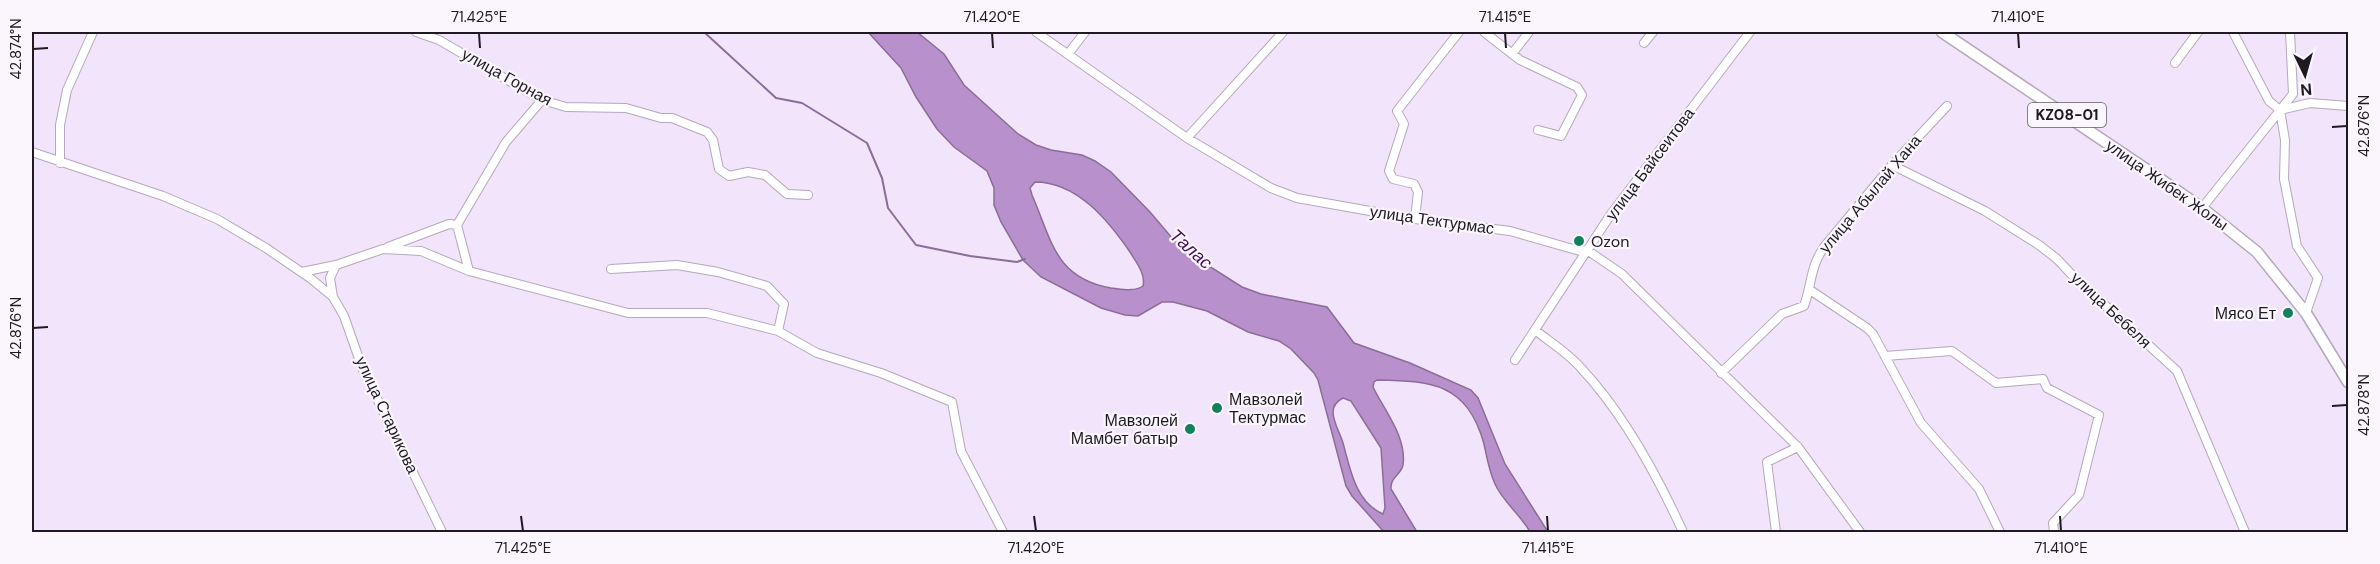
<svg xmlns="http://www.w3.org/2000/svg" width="2380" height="564" font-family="'DM Sans',sans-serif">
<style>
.water{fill:#b891cc;stroke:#8a6d99;stroke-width:1.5;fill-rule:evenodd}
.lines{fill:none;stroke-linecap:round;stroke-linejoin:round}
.stream{stroke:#8a6d99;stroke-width:2}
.minor-casing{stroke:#b5a8bc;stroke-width:10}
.major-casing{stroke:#b5a8bc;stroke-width:13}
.minor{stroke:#fff;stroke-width:8}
.major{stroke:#fff;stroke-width:10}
.ticks{fill:none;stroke:#1f1a22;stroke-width:2}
.poi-dot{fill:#14805c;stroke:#fbf5fe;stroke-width:2}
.labels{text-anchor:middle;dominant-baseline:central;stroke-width:4.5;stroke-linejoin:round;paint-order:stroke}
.shield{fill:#fbf5fe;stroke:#615c64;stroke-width:1.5}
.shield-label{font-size:15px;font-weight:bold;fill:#1f1a22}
.street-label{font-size:16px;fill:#1f1a22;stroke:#fbf5fe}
.poi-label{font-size:16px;fill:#1f1a22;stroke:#fbf5fe;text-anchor:start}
.water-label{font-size:18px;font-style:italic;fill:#441158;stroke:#fbf5fe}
.neatline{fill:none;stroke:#1f1a22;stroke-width:2}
.ticks-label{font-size:15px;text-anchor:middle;fill:#1f1a22}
</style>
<rect width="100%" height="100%" fill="#f2e4fa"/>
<!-- water -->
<path class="water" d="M868 32H917L944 54 964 85 1018 134 1036 145 1051 150 1082 155 1095 161 1111 172 1150 212 1172 238 1201 261 1242 287 1261 294 1327 307 1354 343 1410 363 1471 390 1478 398 1505 464 1548 532H1530C1521 515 1503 502 1495 484 1489 471 1487 458 1484 444 1467 383 1432 381 1377 380L1374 382 1373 387C1384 410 1407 437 1403 465 1401 475 1390 477 1391 489L1417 532H1384L1352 496 1346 486 1318 380 1314 373 1291 349 1279 341 1248 332 1207 311 1173 302H1162L1138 316 1125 315 1101 308 1041 277 1023 260 1001 222 994 205V188L987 171 954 147 937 129 916 97 901 68ZM1035 182C1077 182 1108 220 1130 252 1136 262 1146 274 1143 286 1134 292 1122 289 1111 288 1055 278 1052 241 1032 195L1030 188ZM1343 398 1351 401 1381 448 1385 508 1383 514C1355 502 1350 468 1343 443 1340 433 1333 422 1333 412 1333 405 1337 401 1343 398Z"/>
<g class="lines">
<!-- stream -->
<path class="stream" d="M704 32 776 98 802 103 867 143 882 178 888 208 916 245 970 256 1017 262 1025 259"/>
<defs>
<path id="minor" d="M416 32 439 40 542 100 566 107 626 108 661 118H672L707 132 713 140 719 169 729 176 748 172 765 175 787 194 808 195
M1036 32 1187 138 1271 188 1297 198 1415 219 1510 231 1580 251 1587 250 1622 274 1798 447 1860 532
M1484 32 1520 60 1577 87 1582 95 1561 136 1538 130
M2233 32 2269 101 2280 110 2310 103 2348 106
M1644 43 1653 32
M1068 54 1085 32
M1512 54 1529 32
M2175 63 2198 32
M2280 110 2285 140 2284 179 2297 246 2318 278 2306 313
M1187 138 1283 32
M32 152 163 196 217 219 266 248 310 278 333 297 344 316 363 370 442 532
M60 163V125L67 90 93 32
M1892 165 1985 211 2039 245 2057 259 2074 277 2177 371 2245 532
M2202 208 2293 94 2290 32
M1415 219 1418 192 1414 184 1393 179 1389 171 1404 124 1397 111 1459 32
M457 225 469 271
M388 247 449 224 457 225 506 142 542 100
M611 269 677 265 718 272 767 286 784 304 778 331
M302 272 336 265
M1810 290 1867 328 1873 334 1921 423 1979 489 2000 532
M333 297 330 278 336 265 383 249 421 251 469 271 628 313H707L778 331 817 353 881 373 952 402 961 451 1003 532
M1535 330C1550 342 1568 353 1581 368 1624 414 1657 475 1683 532
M1885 356 1952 351 1996 383 2043 379 2047 388 2099 415 2079 495 2053 523 2054 532
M1515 360 1611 214 1750 32
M1721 373 1782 314 1804 306C1812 284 1810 267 1824 247L1892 165 1947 106
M1776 532 1767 462 1798 447"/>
<path id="major" d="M1942 32 2150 172 2202 208 2257 252 2306 313 2348 382"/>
</defs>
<!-- minor casing -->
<use href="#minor" class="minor-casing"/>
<!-- major casing -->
<use href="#major" class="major-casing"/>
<!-- minor -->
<use href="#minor" class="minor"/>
<!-- major -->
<use href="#major" class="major"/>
</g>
<!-- ticks -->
<path class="ticks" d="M479 33 480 48M992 33 993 48M1505 33 1506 48M2018 33 2019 48M33 49 48 48M2332 127 2347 126M33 328 48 327M2332 406 2347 405M521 516 523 531M1034 516 1036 531M1547 516 1548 531M2060 516 2061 531"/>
<!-- markers -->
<g class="poi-dot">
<circle cx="1579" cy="241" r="6"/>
<circle cx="2288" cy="313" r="6"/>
<circle cx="1217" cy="408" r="6"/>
<circle cx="1190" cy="429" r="6"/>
</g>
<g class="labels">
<!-- shield labels -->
<rect class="shield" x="2028" y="103" width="78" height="24" rx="4.5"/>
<g class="shield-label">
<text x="2067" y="115">KZ08-01</text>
</g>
<!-- street labels -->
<g class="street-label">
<text transform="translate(507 77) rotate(29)">улица Горная</text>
<text transform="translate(1650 164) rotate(-53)">улица Байсеитова</text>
<text transform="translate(2167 185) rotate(35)">улица Жибек Жолы</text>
<text transform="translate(1870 194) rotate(-50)">улица Абылай Хана</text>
<text transform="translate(1432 220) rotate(8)">улица Тектурмас</text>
<text transform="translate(2111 310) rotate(43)">улица Бебеля</text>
<text transform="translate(387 415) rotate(65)">улица Старикова</text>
</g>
<!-- poi labels -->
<g class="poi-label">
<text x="1591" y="241">Ozon</text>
<text x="2276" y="313" text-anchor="end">Мясо Ет</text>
<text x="1229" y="399">Мавзолей<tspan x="1229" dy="18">Тектурмас</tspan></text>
<text x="1178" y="420" text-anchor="end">Мавзолей<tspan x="1178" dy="18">Мамбет батыр</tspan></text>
</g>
<!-- water labels -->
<g class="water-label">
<text transform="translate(1191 249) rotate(42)">Талас</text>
</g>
</g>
<!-- border -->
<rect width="2380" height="564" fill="none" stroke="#fbf5fe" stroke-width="66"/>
<!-- north arrow -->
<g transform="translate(2305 75) rotate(175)" stroke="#fbf5fe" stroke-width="4.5" paint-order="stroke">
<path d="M0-4.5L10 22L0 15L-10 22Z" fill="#1f1a22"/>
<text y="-9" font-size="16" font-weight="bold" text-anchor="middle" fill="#1f1a22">N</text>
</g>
<rect x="33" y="33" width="2314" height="498" class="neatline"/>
<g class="ticks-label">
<text x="479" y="22">71.425°E</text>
<text x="992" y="22">71.420°E</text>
<text x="1505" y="22">71.415°E</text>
<text x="2018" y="22">71.410°E</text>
<text transform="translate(16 49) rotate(-90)" y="5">42.874°N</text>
<text transform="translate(2364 126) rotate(-90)" y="5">42.876°N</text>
<text transform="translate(16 328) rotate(-90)" y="5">42.876°N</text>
<text transform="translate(2364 405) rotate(-90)" y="5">42.878°N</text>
<text x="523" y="553">71.425°E</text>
<text x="1036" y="553">71.420°E</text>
<text x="1548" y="553">71.415°E</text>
<text x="2061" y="553">71.410°E</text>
</g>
</svg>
